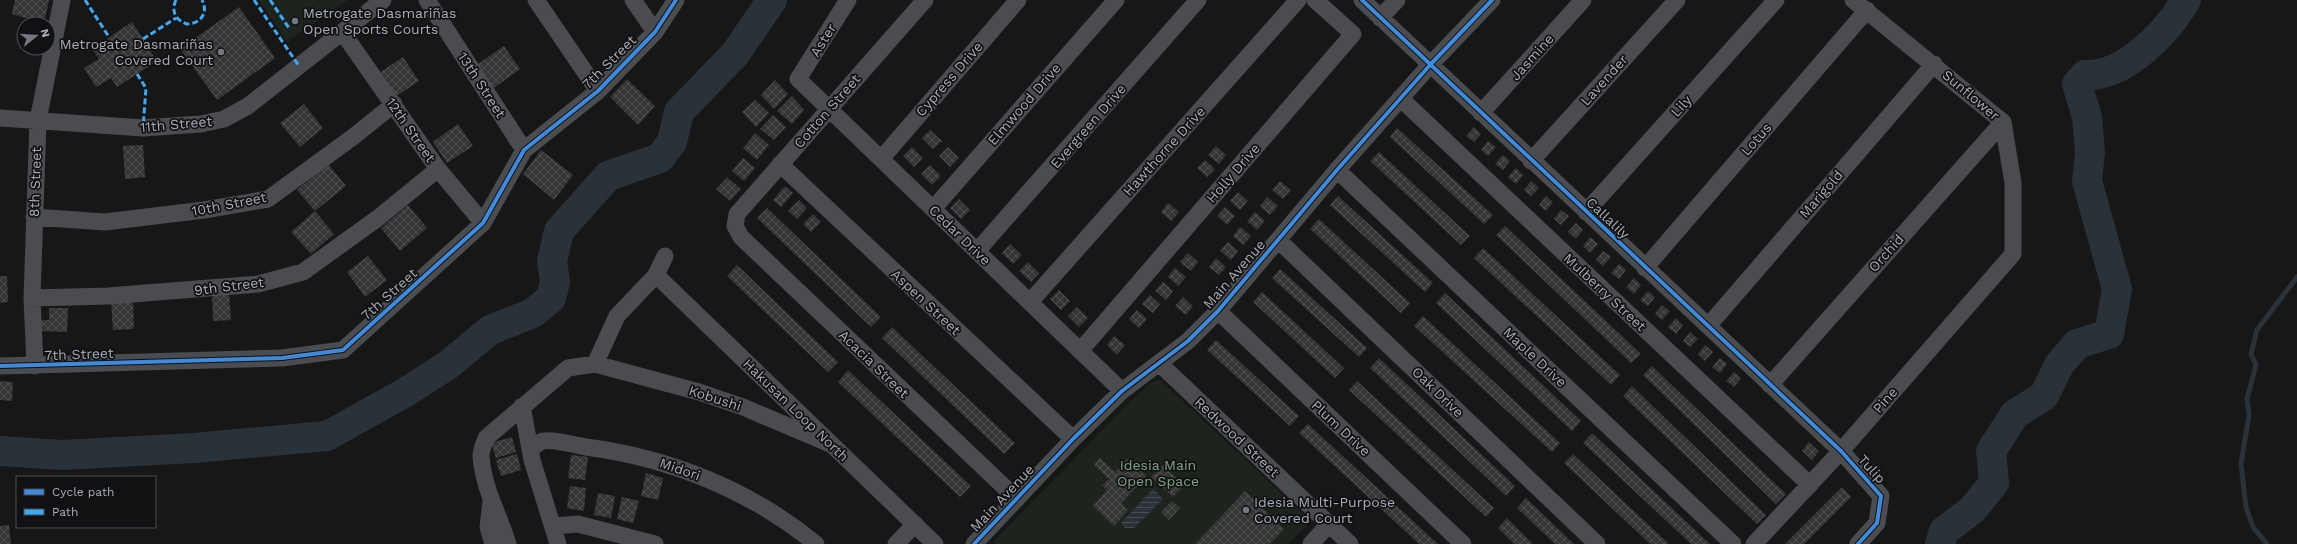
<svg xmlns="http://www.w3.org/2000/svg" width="2297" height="544" font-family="'Work Sans',sans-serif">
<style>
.green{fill:#1d241e}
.water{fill:url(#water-rules)}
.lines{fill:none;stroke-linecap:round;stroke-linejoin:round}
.stream{stroke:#2a3239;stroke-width:5}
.river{stroke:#2a3239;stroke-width:30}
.building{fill:url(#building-cross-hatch)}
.minor{stroke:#4b4c50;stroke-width:17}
.quiet{stroke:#3fa9f5;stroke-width:3;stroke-dasharray:6 3;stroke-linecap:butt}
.cycleway-casing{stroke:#111113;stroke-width:6}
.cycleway{stroke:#408adc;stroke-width:4}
.poi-dot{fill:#757880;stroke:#111113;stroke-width:1.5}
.labels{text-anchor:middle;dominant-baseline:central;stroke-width:3.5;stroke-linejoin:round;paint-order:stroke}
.poi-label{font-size:14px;fill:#a8adb8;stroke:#111113;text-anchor:start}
.street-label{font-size:14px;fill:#a8adb8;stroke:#111113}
.park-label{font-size:14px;fill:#7fa381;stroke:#111113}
</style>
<defs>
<pattern id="water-rules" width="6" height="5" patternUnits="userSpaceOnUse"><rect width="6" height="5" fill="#2a3239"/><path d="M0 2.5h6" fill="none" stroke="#464d54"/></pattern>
<pattern id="building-cross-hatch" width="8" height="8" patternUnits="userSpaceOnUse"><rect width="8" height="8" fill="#353536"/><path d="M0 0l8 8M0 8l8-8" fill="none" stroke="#4f5051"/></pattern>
</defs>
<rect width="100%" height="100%" fill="#171717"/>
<!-- green -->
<path class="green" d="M259 0H348L287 42Z
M1159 379 1306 516 1307 525 1288 544H995L993 542 1121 411 1148 385Z"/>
<!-- water -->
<path class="water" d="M1153 489 1163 499 1134 528H1125L1121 523Z"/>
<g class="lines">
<!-- stream -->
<path class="stream" d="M2267 544 2253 527 2246 507 2241 464 2249 415 2247 399 2256 365 2251 354 2257 330 2297 277"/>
<!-- river -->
<path class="river" d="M0 451 62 455 194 448 327 436 406 392 448 365 490 330 533 313 551 298 555 282 552 261 559 231 608 176 660 158 672 142 679 112 735 54 772 0
M1940 544 1944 531 1972 510 1994 483 1991 451 2015 414 2044 396 2059 365 2077 344 2109 334 2117 289 2087 181 2090 153 2087 117 2077 84 2085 75C2125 77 2167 32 2186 0"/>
</g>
<!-- building -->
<path class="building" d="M15 0H49L44 23 12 14Z
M239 7 275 58 217 100 180 49Z
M132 22 157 61 117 87 111 78 96 87 84 68 99 59 92 49Z
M504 46 520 69 494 88 478 64Z
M403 57 419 81 392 99 376 75Z
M627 79 655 106 638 125 610 97Z
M775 80 788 94 774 109 761 95Z
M792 96 804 110 792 124 777 111Z
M755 100 769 113 756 127 742 112Z
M304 104 323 128 300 147 280 123Z
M773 115 786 127 774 140 760 129Z
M458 124 473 146 447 163 433 142Z
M1474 127 1481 134 1474 142 1466 136Z
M1397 128 1493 215 1484 224 1390 137Z
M930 130 942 141 933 149 922 138Z
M755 133 769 145 757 160 743 148Z
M1488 141 1496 147 1488 156 1481 150Z
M143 145 145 177 125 179 123 146Z
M1216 146 1226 155 1219 164 1208 155Z
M912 147 923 158 914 167 903 156Z
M948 147 959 158 950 167 939 156Z
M541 150 573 175 554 200 523 174Z
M1379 152 1470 236 1461 245 1370 161Z
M1503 155 1510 161 1503 170 1495 164Z
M743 158 755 168 744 181 732 171Z
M1205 160 1215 169 1207 177 1197 168Z
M328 164 346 186 315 211 297 190Z
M930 165 941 176 932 185 921 174Z
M1516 168 1523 175 1516 184 1508 177Z
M727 177 741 189 730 201 716 189Z
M1280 181 1291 190 1283 199 1272 190Z
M1531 181 1539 188 1531 196 1524 190Z
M785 186 793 193 781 207 773 200Z
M1238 192 1248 201 1240 210 1230 201Z
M1338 196 1433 283 1425 292 1330 205Z
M1546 196 1553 202 1546 211 1539 205Z
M1267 197 1278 206 1270 215 1260 206Z
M959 199 970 210 961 219 950 208Z
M799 200 807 208 797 219 788 211Z
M1168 203 1179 212 1171 221 1161 212Z
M408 205 427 228 400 251 381 228Z
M1225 207 1235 216 1227 225 1217 216Z
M767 208 881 317 871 327 757 218Z
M1561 210 1569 216 1561 225 1554 219Z
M315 211 334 234 311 254 291 232Z
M1255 212 1265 221 1257 230 1247 221Z
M813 214 821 222 811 232 803 224Z
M1319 219 1410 303 1401 313 1310 229Z
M1576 223 1583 230 1576 239 1568 232Z
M1505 226 1641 354 1631 363 1496 235Z
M1240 227 1251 236 1243 245 1233 236Z
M1590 237 1598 244 1590 253 1583 246Z
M1228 242 1238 251 1231 260 1220 251Z
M1010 244 1022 255 1013 264 1002 253Z
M1483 248 1620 375 1611 385 1474 258Z
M1603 251 1611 257 1603 266 1596 260Z
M1188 253 1198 262 1191 271 1180 262Z
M368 256 387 280 365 297 347 272Z
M1216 258 1226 267 1219 275 1209 267Z
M1028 262 1039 273 1031 282 1019 271Z
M1619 264 1626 270 1619 279 1611 273Z
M737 265 838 362 828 372 727 276Z
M1175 268 1186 277 1178 286 1168 277Z
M1280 269 1367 348 1359 357 1272 278Z
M0 276H7L8 302 0 303Z
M1634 278 1641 285 1634 294 1626 287Z
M1163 282 1173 291 1166 300 1155 291Z
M1059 290 1070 301 1061 310 1050 299Z
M1648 291 1655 297 1648 306 1640 300Z
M229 292 231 320 213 321 212 293Z
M1262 292 1344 368 1335 378 1253 302Z
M1445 293 1581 421 1572 431 1436 303Z
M1150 295 1160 304 1153 313 1142 304Z
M1183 297 1193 306 1186 315 1175 306Z
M133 300 134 329 113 330 111 301Z
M1662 305 1670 311 1662 320 1655 314Z
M1077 307 1088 318 1079 327 1068 316Z
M49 308H68L67 332 39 331V320H49Z
M1137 310 1147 319 1139 328 1129 319Z
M1423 316 1560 443 1552 452 1414 326Z
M1676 318 1683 325 1676 334 1668 327Z
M892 327 1015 443 1004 454 882 338Z
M1690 332 1698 339 1690 347 1683 341Z
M1114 336 1125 345 1117 355 1107 345Z
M1216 340 1299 416 1290 426 1207 350Z
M1705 345 1713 352 1705 361 1698 354Z
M1379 358 1515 486 1506 496 1370 368Z
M1720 358 1727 364 1720 373 1712 367Z
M1652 366 1786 494 1776 504 1643 375Z
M848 370 971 486 960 497 838 382Z
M1734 372 1741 378 1734 387 1726 381Z
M0 381 13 382 12 401 0 400Z
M1357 381 1494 508 1486 517 1349 390Z
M1632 386 1766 515 1757 524 1623 396Z
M1308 424 1438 544H1419L1299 433Z
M1592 433 1710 544H1691L1583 443Z
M512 437 516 452 496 458 491 443Z
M1809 442 1819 451 1812 460 1802 451Z
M517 454 521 470 501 476 496 460Z
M1573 454 1669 544H1650L1564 463Z
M571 455 588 457 585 480 568 478Z
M1100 458 1115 472 1128 458 1147 476 1121 503 1128 510 1114 526 1093 506 1107 490 1102 485 1109 479 1094 465Z
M1163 465 1184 485 1173 497 1151 477Z
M646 473 663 478 658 500 641 496Z
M570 486 586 488 584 511 567 508Z
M1842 487 1851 497 1804 544H1785Z
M1245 491 1284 529 1270 544H1195Z
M598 493 615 496 611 518 594 515Z
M622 497 639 501 633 523 617 519Z
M1526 498 1574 544H1555L1517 508Z
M1172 501 1180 508 1169 520 1161 512Z
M1507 518 1533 544H1514L1498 528Z
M9 525 11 544H0V526Z"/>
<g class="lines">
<!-- minor -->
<path class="minor" d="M427 0 524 150
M536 0 598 91
M633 0 655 32
M848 0 798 79 1122 391
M925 0 737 214 735 226 741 237 1017 499
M1362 0 1841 451 1881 496 1877 523 1858 544
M1380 18 1397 0
M343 33 438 169 483 223
M1400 98 1810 485
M1481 113 1583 0
M0 118 143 128 201 124 224 119 248 106 383 0
M881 159 1018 0
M1531 161 1677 0
M780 164 1073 439
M1337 170 1733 544
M933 209 1116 0
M1586 212 1776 0
M34 217 105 222 204 210 268 199 353 137 394 104
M1278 240 1597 544
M977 251 1198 0
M1645 268 1867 10
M656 275 935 544
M32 298 108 296 258 284 303 272 378 218 438 169
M1030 302 1298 0
M1218 311 1463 544
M1709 325 1934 64
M1080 351 1353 34 1315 0
M595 364 617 316 656 275 665 256
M1160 364 1350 544
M0 366 282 358 343 350 483 223 524 150 598 91 655 32 676 0
M35 366 32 298 38 120 62 0
M1770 385 2003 122
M522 406 532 460 558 544
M530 449C534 447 539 442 543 441 552 439 576 445 586 447 670 458 750 490 816 544
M491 501 488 527 493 544
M553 526 578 524 655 544
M508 544C499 515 483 487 481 456 481 450 484 443 486 438L568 368 595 364 699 392 743 407 830 444
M896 544 915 524
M974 544 1073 439 1122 391 1188 341 1218 311 1337 170 1430 65 1492 0
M1311 544 1329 524
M1754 544 1841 451 2013 254V183L2003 122 1853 0"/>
<!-- quiet -->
<path class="quiet" d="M85 0 109 37
M176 0C171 11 175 20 187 24 200 24 209 13 202 0
M254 0 299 66
M270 0 289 28
M143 39 176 18
M137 74 146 88 143 128"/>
<defs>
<path id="cycleway" d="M1362 0 1841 451 1881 496 1877 523 1858 544
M0 366 282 358 343 350 483 223 524 150 598 91 655 32 676 0
M974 544 1073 439 1122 391 1188 341 1218 311 1337 170 1430 65 1492 0"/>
</defs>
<!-- cycleway casing -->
<use href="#cycleway" class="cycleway-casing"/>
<!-- cycleway -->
<use href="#cycleway" class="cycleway"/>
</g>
<!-- markers -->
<g class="poi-dot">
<circle cx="295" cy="21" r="4"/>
<circle cx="221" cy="52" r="4"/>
<circle cx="1246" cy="510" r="4"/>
</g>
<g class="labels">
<!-- poi labels -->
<g class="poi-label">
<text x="303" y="13">Metrogate Dasmariñas<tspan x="303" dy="16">Open Sports Courts</tspan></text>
<text x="213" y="44" text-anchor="end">Metrogate Dasmariñas<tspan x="213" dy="16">Covered Court</tspan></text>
<text x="1254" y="502">Idesia Multi-Purpose<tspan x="1254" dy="16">Covered Court</tspan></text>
</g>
<!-- street labels -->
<g class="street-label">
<text transform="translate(823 40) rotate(-58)">Aster</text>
<text transform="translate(1532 57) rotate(-48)">Jasmine</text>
<text transform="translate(609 62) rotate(-45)">7th Street</text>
<text transform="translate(949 79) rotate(-49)">Cypress Drive</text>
<text transform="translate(1604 80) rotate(-48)">Lavender</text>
<text transform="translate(482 85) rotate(57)">13th Street</text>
<text transform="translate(1971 95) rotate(40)">Sunflower</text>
<text transform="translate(1024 104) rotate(-49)">Elmwood Drive</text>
<text transform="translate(1681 106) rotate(-48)">Lily</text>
<text transform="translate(827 111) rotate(-49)">Cotton Street</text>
<text transform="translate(176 124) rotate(-5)">11th Street</text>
<text transform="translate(1088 126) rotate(-49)">Evergreen Drive</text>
<text transform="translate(411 130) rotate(55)">12th Street</text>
<text transform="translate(1756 139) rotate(-49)">Lotus</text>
<text transform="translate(1164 151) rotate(-48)">Hawthorne Drive</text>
<text transform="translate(1233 173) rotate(-49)">Holly Drive</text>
<text transform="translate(35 182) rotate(-88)">8th Street</text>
<text transform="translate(1821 194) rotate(-49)">Marigold</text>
<text transform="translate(229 204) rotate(-11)">10th Street</text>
<text transform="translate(1608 218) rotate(43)">Callalily</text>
<text transform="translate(960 235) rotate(44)">Cedar Drive</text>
<text transform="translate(1886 253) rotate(-48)">Orchid</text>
<text transform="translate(1234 274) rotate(-49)">Main Avenue</text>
<text transform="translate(229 286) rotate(-7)">9th Street</text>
<text transform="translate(1605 292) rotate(43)">Mulberry Street</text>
<text transform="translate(389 294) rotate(-42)">7th Street</text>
<text transform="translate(926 302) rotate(43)">Aspen Street</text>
<text transform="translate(79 354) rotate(-2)">7th Street</text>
<text transform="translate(1535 357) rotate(43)">Maple Drive</text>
<text transform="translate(874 364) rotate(44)">Acacia Street</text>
<text transform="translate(1438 392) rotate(44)">Oak Drive</text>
<text transform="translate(715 398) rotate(18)">Kobushi</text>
<text transform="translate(1885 400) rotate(-49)">Pine</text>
<text transform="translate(796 410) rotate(44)">Hakusan Loop North</text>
<text transform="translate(1341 428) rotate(43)">Plum Drive</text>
<text transform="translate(1237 437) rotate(43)">Redwood Street</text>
<text transform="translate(680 469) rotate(19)">Midori</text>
<text transform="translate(1872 469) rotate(48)">Tulip</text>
<text transform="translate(1002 498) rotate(-47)">Main Avenue</text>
</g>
<!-- park labels -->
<g class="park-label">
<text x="1158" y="465">Idesia Main<tspan x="1158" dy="16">Open Space</tspan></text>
</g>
</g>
<!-- legend -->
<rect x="16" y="476" width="140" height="52" fill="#111113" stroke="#4d4f55"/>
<rect x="24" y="489" width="20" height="6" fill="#408adc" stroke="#4d4f55"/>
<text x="52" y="496" font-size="12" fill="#a8adb8">Cycle path</text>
<rect x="24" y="509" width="20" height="6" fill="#3fa9f5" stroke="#4d4f55"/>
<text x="52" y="516" font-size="12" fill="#a8adb8">Path</text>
<!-- north arrow -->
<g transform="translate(36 36) rotate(73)"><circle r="19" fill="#111113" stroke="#4d4f55"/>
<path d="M0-3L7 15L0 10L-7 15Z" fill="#757880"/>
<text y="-6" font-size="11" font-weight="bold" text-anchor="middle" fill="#a8adb8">N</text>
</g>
</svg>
